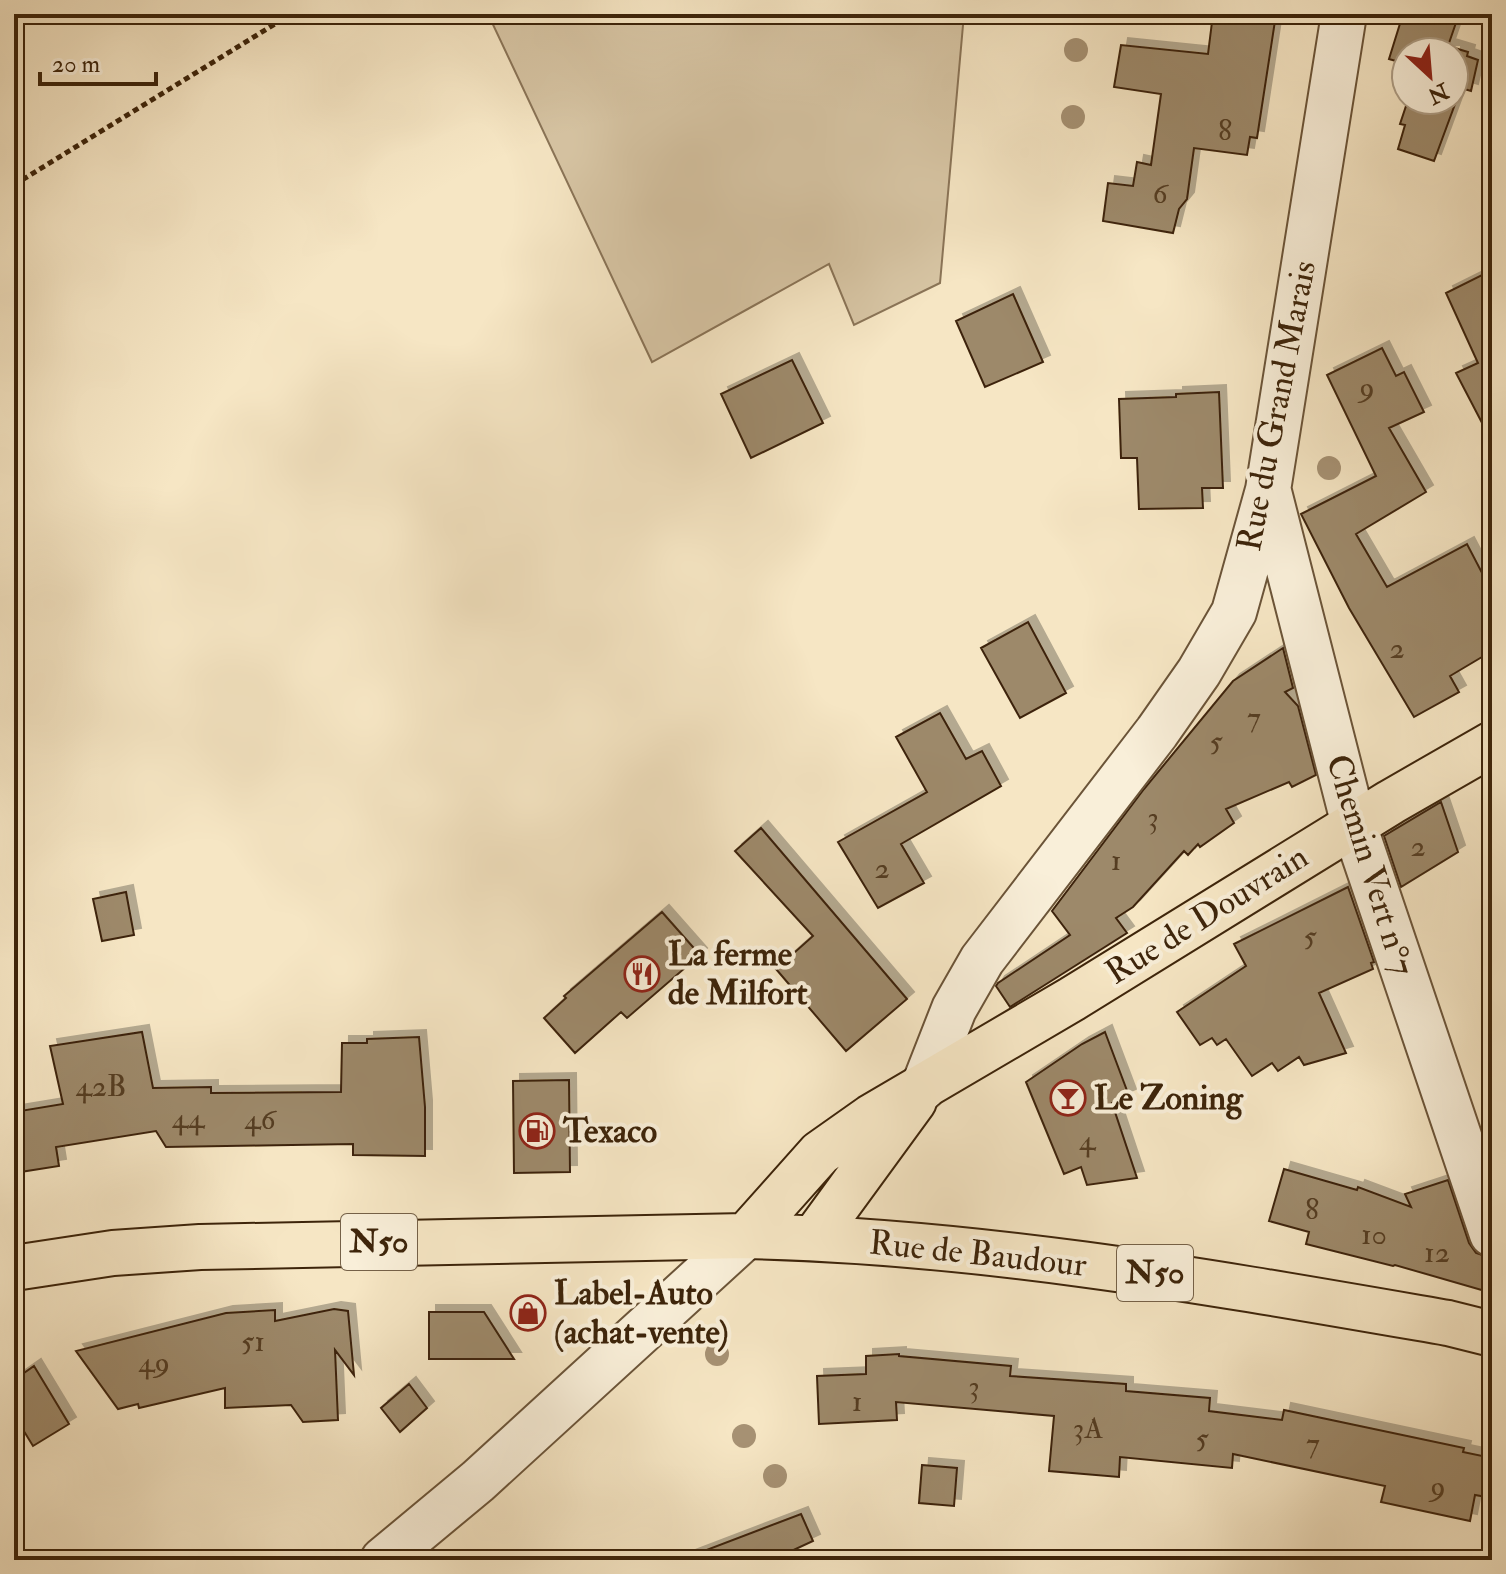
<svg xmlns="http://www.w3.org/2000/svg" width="1506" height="1574" font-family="'IM FELL Double Pica',serif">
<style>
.green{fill:#d7c5a4;stroke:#8a7457;stroke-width:2}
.building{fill:#9d896b;stroke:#3d240a;stroke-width:2;filter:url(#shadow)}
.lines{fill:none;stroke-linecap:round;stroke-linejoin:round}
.minor-casing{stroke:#6b5438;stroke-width:48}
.major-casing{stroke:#3d240a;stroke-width:48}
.path{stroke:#3d240a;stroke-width:5;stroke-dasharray:6 4;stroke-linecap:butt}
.minor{stroke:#f9efd9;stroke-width:44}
.major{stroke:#f6e6c4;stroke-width:44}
.tree{fill:#a69173}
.labels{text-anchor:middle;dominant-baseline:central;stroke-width:8;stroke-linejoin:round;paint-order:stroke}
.number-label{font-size:30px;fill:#553d22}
.shield{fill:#f9efd9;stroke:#756148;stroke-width:2}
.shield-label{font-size:32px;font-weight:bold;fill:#3d240a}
.street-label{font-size:34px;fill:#3d240a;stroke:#f9efd9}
.poi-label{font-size:34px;font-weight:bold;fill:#3d240a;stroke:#f9efd9;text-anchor:start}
</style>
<defs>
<filter id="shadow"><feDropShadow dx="7" dy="-7" stdDeviation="0" flood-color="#0004"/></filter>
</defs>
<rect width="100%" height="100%" fill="#f6e6c4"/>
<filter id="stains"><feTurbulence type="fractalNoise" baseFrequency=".0025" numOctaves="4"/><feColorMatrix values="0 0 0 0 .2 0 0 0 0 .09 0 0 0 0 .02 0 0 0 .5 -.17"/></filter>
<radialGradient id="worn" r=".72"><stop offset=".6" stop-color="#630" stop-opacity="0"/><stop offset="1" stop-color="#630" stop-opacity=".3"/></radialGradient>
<!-- green -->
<path class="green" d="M488 14H964L940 283 854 325 829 264 652 362Z"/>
<!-- building -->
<path class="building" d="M1213 14 1275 21 1257 138 1250 137 1247 155 1194 148 1187 199 1179 209 1173 233 1103 221 1108 183 1133 186 1137 162 1151 165 1161 94 1114 87 1121 45 1208 54Z
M1403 14H1459L1448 46 1468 52 1467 56 1478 60 1471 91 1461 88 1434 161 1398 149 1405 125 1400 124 1408 100H1454V52H1406V64L1389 59Z
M1492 270V442L1456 373 1478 363 1446 293Z
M1013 294 1043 362 985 387 956 321Z
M1382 348 1396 376 1404 372 1424 412 1389 428 1426 492 1356 534 1387 587 1467 544 1492 592V651L1450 676 1459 692 1414 717 1349 608 1301 514 1376 476 1327 375Z
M792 360 823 423 751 458 721 394Z
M1219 392 1223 488H1202L1203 508 1139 509 1137 458H1121L1119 399 1176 397V394Z
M1028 622 1066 693 1020 718 981 648Z
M1283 648 1293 688 1285 692 1298 706 1316 775 1292 787 1289 782 1226 809 1234 823 1200 847 1198 844 1188 855 1184 851 1133 907 1116 918 1127 933 1010 1007 996 986 998 983 1070 935 1052 911 1144 789 1233 681Z
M940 713 966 759 982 751 1001 786 901 844 924 883 878 908 838 842 927 792 896 737Z
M1441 802 1458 852 1401 887 1384 836Z
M761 828 907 999 846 1051 776 969 813 936 735 851Z
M1348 887 1374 962 1371 963 1373 969 1319 993 1346 1053 1304 1065 1299 1057 1278 1071 1272 1063 1252 1076 1226 1039 1217 1045 1212 1038 1200 1045 1177 1012 1246 966 1234 944Z
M126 892 134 935 102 941 93 899Z
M662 912 700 955 627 1018 621 1012 575 1053 544 1018 566 998 564 996Z
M142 1032 153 1088 211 1087V1093L341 1092 342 1043H367V1039L419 1037 425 1107V1156L353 1155V1144L166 1147 156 1131 56 1147 59 1166 14 1173V1112L63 1104 50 1046Z
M1105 1032 1129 1096 1112 1103 1137 1178 1087 1185 1081 1167 1064 1174 1026 1082 1082 1044Z
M569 1080 570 1172 514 1173 513 1081Z
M1284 1169 1357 1190 1358 1187 1411 1207 1405 1194 1448 1180 1469 1243 1476 1253 1491 1258 1492 1262 1485 1291 1395 1265 1393 1266 1306 1244 1309 1232 1269 1221Z
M334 1309 348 1311 354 1375 335 1350 338 1420 303 1422 291 1405 225 1408V1388L139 1408 138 1404 118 1409 76 1351 226 1313 275 1310V1321Z
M429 1312H484L514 1359H429Z
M899 1354V1356L1011 1366 1010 1376 1126 1384V1391L1210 1398 1209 1411 1282 1420 1284 1410 1464 1448 1463 1452 1492 1458V1498L1475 1495 1470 1521 1381 1502 1385 1486 1233 1454 1232 1468 1120 1457 1119 1477 1049 1471 1054 1416 896 1402 897 1420 819 1424 817 1376 866 1374V1356Z
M34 1366 69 1424 33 1446 14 1415V1380Z
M409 1384 427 1408 400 1432 381 1408Z
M922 1465 957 1468 954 1506 919 1503Z
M801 1514 813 1541 772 1560H689L688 1557Z"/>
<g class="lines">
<defs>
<path id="minor" d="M1269 492 1354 825 1492 1234
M923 1088 954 1009 982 960 1157 732 1199 672 1234 612 1268 490 1344 14
M383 1560 478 1481 746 1236"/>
<path id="major" d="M746 1236 820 1153 871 1117 1072 999 1391 802 1492 744
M814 1238 914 1101
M14 1268 113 1253 200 1247 746 1236C982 1241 1216 1283 1448 1323L1492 1334"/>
</defs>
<!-- minor casing -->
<use href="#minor" class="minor-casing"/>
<!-- major casing -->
<use href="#major" class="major-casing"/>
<!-- path -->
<path class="path" d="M14 185 291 14"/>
<!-- minor -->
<use href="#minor" class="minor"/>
<!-- major -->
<use href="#major" class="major"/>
</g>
<!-- trees -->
<g class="tree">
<circle cx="1076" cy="50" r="12"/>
<circle cx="1073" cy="117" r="12"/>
<circle cx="1329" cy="468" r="12"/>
<circle cx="717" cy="1354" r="12"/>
<circle cx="744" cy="1436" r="12"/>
<circle cx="775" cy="1476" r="12"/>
</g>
<!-- icons -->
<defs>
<symbol id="restaurant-ring" viewBox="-11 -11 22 22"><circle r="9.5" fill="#f9efd9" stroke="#8f2418" stroke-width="1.5"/><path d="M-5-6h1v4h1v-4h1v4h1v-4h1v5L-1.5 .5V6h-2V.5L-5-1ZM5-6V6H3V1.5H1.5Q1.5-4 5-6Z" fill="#8f2418"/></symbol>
<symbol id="bar-ring" viewBox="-11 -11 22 22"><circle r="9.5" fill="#f9efd9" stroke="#8f2418" stroke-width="1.5"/><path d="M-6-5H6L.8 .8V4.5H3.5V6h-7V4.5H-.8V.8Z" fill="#8f2418"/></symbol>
<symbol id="fuel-ring" viewBox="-11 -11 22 22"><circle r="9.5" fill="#f9efd9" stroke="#8f2418" stroke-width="1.5"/><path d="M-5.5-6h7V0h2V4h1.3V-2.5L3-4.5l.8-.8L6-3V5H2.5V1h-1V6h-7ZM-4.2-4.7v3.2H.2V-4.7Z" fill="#8f2418"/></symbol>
<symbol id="shop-ring" viewBox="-11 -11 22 22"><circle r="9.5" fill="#f9efd9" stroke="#8f2418" stroke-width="1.5"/><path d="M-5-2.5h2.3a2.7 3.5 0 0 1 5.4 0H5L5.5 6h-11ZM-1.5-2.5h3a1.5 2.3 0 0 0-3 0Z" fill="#8f2418"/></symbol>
</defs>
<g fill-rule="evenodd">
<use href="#restaurant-ring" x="622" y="954" width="40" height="40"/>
<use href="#bar-ring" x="1048" y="1078" width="40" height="40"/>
<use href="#fuel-ring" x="517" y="1111" width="40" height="40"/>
<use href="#shop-ring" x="508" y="1293" width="40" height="40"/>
</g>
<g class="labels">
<!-- number labels -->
<g class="number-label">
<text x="1225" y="130">8</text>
<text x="1160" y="193">6</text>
<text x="1367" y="387">9</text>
<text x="1397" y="648">2</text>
<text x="1254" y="717">7</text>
<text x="1216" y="741">5</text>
<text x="1153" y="817">3</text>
<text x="1418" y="846">2</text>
<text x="1116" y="860">1</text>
<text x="882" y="868">2</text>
<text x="1310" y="936">5</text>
<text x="101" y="1086">42B</text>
<text x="188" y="1118">44</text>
<text x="260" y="1119">46</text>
<text x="1087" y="1140">4</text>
<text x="1312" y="1209">8</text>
<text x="1374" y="1234">10</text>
<text x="1437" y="1252">12</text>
<text x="253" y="1341">51</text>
<text x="154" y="1362">49</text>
<text x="974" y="1386">3</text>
<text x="857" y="1401">1</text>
<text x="1088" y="1428">3A</text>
<text x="1202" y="1438">5</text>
<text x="1313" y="1443">7</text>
<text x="1438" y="1486">9</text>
</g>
<!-- shield labels -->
<g class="shield">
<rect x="341" y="1214" width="76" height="56" rx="6"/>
<rect x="1117" y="1245" width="76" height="56" rx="6"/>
</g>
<g class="shield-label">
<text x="379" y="1242">N50</text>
<text x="1155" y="1273">N50</text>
</g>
<!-- street labels -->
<g class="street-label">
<text transform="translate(1277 406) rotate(-79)">Rue du Grand Marais</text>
<text transform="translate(1370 865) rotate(73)">Chemin Vert n°7</text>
<text transform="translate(1207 915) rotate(-32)">Rue de Douvrain</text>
<text transform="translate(978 1254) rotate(6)">Rue de Baudour</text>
</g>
<!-- poi labels -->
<g class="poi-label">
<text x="668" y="954">La ferme<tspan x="668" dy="39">de Milfort</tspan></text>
<text x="1094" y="1098">Le Zoning</text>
<text x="563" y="1131">Texaco</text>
<text x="554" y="1293">Label-Auto<tspan x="554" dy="39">(achat-vente)</tspan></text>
</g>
</g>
<!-- margin -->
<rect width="1506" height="1574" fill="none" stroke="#f6e6c4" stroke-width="48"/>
<rect x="16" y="16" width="1474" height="1542" fill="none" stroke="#3d240a" stroke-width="4"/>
<rect x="24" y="24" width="1458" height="1526" fill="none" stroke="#3d240a" stroke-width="2"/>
<!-- north arrow -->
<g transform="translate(1430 76) rotate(154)"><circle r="38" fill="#f9efd9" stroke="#ae9e86" stroke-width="2"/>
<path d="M0-6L14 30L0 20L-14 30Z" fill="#8f2418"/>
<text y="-12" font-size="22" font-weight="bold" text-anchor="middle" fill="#3d240a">N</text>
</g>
<!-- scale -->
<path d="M40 72v12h116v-12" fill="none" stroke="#3d240a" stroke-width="4"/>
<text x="52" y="72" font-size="24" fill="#3d240a" stroke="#f9efd9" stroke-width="6" paint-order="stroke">20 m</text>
<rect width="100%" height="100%" filter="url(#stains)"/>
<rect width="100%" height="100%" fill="url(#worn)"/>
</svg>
